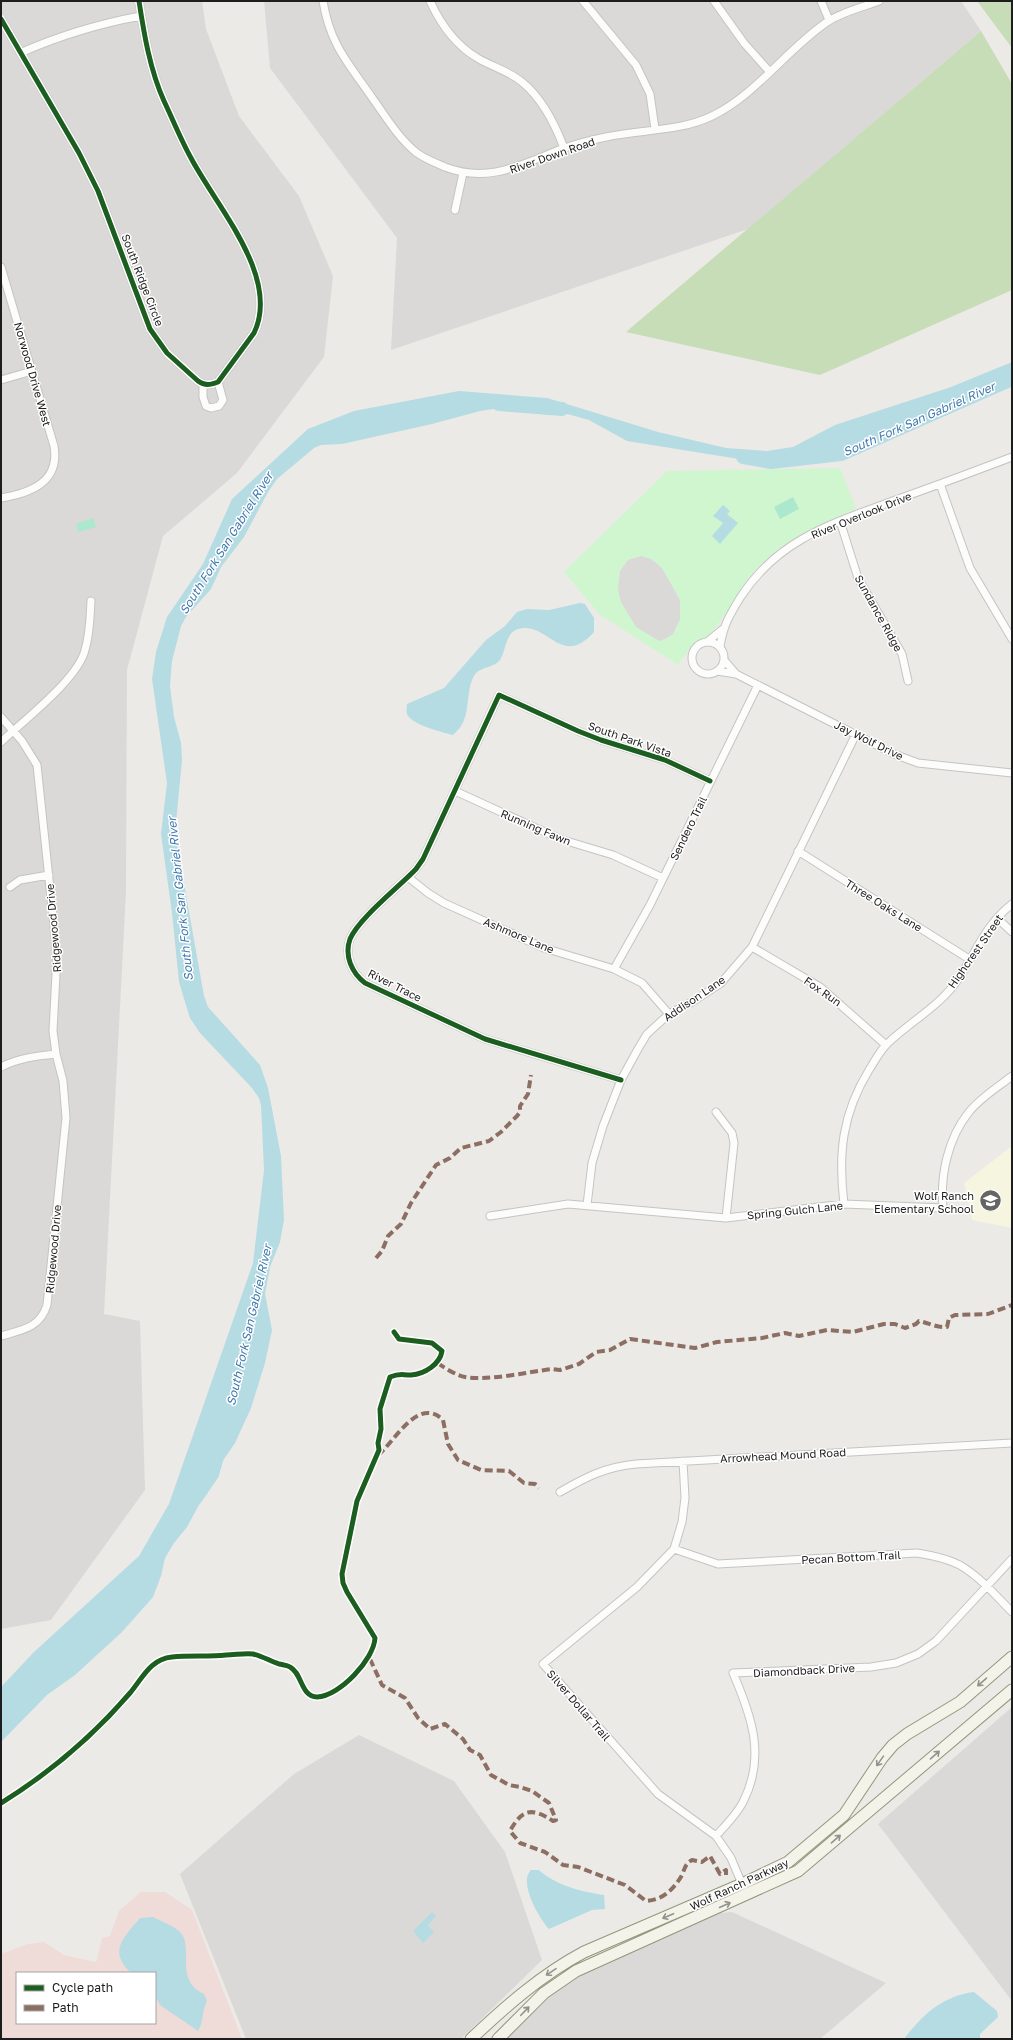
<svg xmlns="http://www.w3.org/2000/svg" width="1013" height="2040" font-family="'Golos Text',sans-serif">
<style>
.residential{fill:#dbd9d7}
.commercial{fill:#efdcd9;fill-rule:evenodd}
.education{fill:#f6f5e0}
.religious{fill:#dad9d7}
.forest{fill:#c6ddb8}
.park{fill:#d0f6d0}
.pitch{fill:#ace8ce}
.parking{fill:#dad9d8}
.water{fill:#b5dbe3}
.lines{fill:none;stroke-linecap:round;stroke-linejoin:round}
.river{stroke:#b5dbe3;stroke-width:14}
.street-casing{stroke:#c4c4c2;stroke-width:9}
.secondary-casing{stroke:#95967d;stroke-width:13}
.street{stroke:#fcfcfb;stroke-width:7}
.secondary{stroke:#f3f3e9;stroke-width:11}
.quiet{stroke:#8d6e63;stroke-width:4;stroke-dasharray:8 4;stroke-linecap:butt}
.cycleway-casing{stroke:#fff;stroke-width:8}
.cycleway{stroke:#1b5e20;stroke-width:5}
.oneway{stroke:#93938d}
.labels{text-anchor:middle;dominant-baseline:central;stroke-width:3;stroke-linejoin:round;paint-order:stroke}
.street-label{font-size:11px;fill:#1d1d1d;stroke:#fff}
.poi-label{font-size:11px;fill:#1d1d1d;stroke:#fff;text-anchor:end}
.water-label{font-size:12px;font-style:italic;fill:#3e79ae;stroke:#fff}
</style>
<rect width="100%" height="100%" fill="#eceae6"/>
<!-- residential -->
<path class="residential" d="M1 1H202L206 29 239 116 299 196 333 276 324 357 237 473 163 536 127 670 126 892 104 1314 140 1321 145 1490 51 1620 1 1629Z
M264 1H961L981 31 748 229 391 350 397 238 270 68Z
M359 1735 454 1781 505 1852 542 1960 461 2039H246L180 1874 294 1774Z
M732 1912 886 1983 820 2039H503L535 2003 580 1971 710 1914Z"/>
<!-- commercial -->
<path class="commercial" d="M141 1892H165L192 1910 242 2039H1V1954L28 1944 44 1942 64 1955 96 1962 102 1938 110 1936 119 1911ZM17 1973H155V2023H17Z"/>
<!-- education -->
<path class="education" d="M1012 1146V1228L972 1220 964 1183Z"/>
<!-- religious -->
<path class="religious" d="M1012 1707V2001L878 1824Z"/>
<!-- forest -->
<path class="forest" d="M977 1H1012V48Z
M981 31 1012 84V290L820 375 626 332Z"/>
<!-- park -->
<path class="park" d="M840 468 856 509C819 524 782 541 754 571 738 589 728 613 712 632L704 639 693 644 678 665 599 614 564 572 667 471Z"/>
<!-- pitch -->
<path class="pitch" d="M793 497 799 509 780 519 774 507Z
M93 518 96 527 78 532 76 524Z"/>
<!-- parking -->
<path class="parking" d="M641 556 651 559 662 568 680 600V619L673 634 665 639 659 641 636 627 621 602 618 590 620 571 628 560Z"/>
<!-- water -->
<path class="water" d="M1012 362V379L887 434 837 451 796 461 739 459 627 441 589 420 539 406 519 405 480 411 432 424 342 444 321 445 314 448 277 479 268 492 244 537 221 567 211 589 186 617 181 626 172 661 170 686 174 717 181 743 182 760 175 833 204 996 208 1007 260 1065 268 1088 281 1156 284 1220 280 1242 270 1267 265 1294 272 1330 265 1363 251 1408 235 1443 224 1459 208 1474 201 1501 187 1527 174 1543 165 1558 161 1576 153 1597 122 1632 75 1675 47 1695 1 1742V1687L34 1652 139 1556 169 1504 253 1263 264 1170 261 1105 259 1098 252 1088 200 1033 190 1018 179 982 172 913 161 834 167 783 152 679 156 652 167 617 203 564 232 499 308 429 354 411 459 391 547 398 658 432 726 448 767 451 793 447 835 425 951 387Z
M723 505 730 511 727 514 738 523 720 544 712 536 723 523 713 516Z
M580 603 585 604 594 618V632C561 669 548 621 518 629 505 633 506 651 500 660 495 667 482 667 476 673 465 687 471 711 461 726 459 729 456 732 453 735 442 732 412 725 407 714 406 711 407 707 407 704L444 688 486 640 505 626 517 612 527 609 549 610Z
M531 1870H539C555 1885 582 1892 604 1895L605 1909 592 1910 549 1929C539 1918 518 1882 531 1870Z
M432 1912 436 1916 428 1925 434 1932 423 1943 413 1931Z
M153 1917C160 1921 173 1925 180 1932 195 1947 173 1979 204 1994L207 2001C201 2014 205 2018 198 2031L160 2005 155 1996V1973H131C108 1951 123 1938 140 1918Z
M974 1992 997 2011 998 2017 980 2034V2039H904C923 2014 943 1996 974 1992Z"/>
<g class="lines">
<!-- river -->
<path class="river" d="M499 404 562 409
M743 457 771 462 841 454 1012 379
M195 1499 212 1474 219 1450"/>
<defs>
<path id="street" d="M323 1C330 45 349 64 373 99 386 117 399 139 417 153 425 159 436 163 445 167 489 184 522 164 562 149 576 144 591 140 606 137 641 129 679 132 712 116 757 94 786 50 827 22 842 12 863 7 879 1
M430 1C441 25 456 46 479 59 493 67 509 71 522 82 543 99 555 124 564 148
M583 1 636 65 650 94 655 129
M714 1 744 43 769 71
M821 1 829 20
M1 19 79 153 98 191 150 329 167 353 198 381C205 386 210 385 218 382L254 333C281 277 216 206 191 158 181 140 173 120 164 101 150 70 144 34 139 1
M20 53C61 35 97 24 141 16
M455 210 463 173
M1 267 54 446C60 482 31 493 1 498
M1 380 32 371
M203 384V397L206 406 211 408 219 406 223 400 218 382
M940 484 970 568 1012 639
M840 521 858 578 902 654 908 681
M692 658a16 16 0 1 1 32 0a16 16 0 1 1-32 0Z
M707 642 723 629
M720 647C723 626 729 616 740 598 779 537 837 522 901 498 938 485 975 471 1012 457
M724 660 736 674 894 754 918 763 1012 773
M717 671 736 674
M1 717 22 741 37 765 57 955 53 1031 56 1054 63 1081 66 1118 47 1305C40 1328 22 1330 1 1336
M1 742C24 720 78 679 85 650 90 634 90 617 91 601
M455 791 560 839 613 855 663 878
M798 851 969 959
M408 877 428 893 444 903 544 948 614 969 642 983 669 1014
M10 887 20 880 49 875
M997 918 1012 932
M752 947 820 987 886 1045
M614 969 650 905 758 685
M1 1067C19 1058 36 1056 56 1054
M621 1080 485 1039 365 983C352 973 344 956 350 939 359 918 399 887 416 869L423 859 499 695 578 731 601 740 665 760 710 781
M716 1112 732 1133 734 1143 726 1218
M844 1204C838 1154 842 1114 869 1070 875 1061 880 1050 888 1043 909 1023 936 1008 954 985 974 958 984 925 1012 904
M587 1205 592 1163 603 1126 621 1080 638 1049 647 1034 669 1014 692 1002 721 983 752 947 856 734
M490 1216 568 1204 726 1218 844 1204 943 1208C940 1175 948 1138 969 1112 980 1098 998 1087 1012 1076
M683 1461 685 1498 682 1522 674 1549 637 1587 543 1664 658 1794 716 1836 731 1858 742 1884
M560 1492C586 1477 605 1467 636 1464L1012 1443
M674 1549 718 1564 917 1553C929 1555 941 1557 953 1562 974 1570 996 1596 1012 1612
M716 1836C725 1826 737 1814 743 1802 766 1757 752 1717 733 1673L871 1667 896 1663 918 1654 936 1641 1012 1559"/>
<path id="secondary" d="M471 2039C506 2006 541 1975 584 1952L742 1884 788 1862 844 1815 882 1758 893 1745 907 1734 960 1702 1012 1657
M498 2039 544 1993 576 1971 798 1871 1012 1690"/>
</defs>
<!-- street casing -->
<use href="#street" class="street-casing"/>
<!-- secondary casing -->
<use href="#secondary" class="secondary-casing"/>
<!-- street -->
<use href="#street" class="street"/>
<!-- secondary -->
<use href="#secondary" class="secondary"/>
<!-- quiet -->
<path class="quiet" d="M376 1258 382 1251 388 1236 401 1224 411 1203 436 1165 450 1158 461 1148 489 1141 501 1132 517 1116 520 1112V1106L528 1094 531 1075
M438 1363C444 1368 458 1376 465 1377 489 1381 528 1372 552 1369L560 1370 579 1364 596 1352 610 1350 630 1339 695 1348 717 1342 762 1338 785 1333 799 1336 827 1330 853 1332 884 1324H895L905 1328 916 1324 919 1321C929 1323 937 1328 947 1327L949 1318 955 1315 988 1314 1012 1305
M378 1455C394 1443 418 1395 443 1420L448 1444 458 1460 481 1470 509 1471 524 1483 535 1484 539 1488
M370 1659 382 1685 405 1698 418 1718 430 1729 445 1724 463 1739 470 1750 480 1755 491 1775 509 1785 520 1787 532 1791 549 1803 556 1820 553 1821C532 1807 522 1809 510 1831L520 1843 545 1852 563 1865 578 1867 625 1885 646 1901C663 1900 674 1889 682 1875 685 1868 685 1864 692 1860L702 1862 710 1856 720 1874 726 1870V1878"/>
<defs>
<path id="cycleway" d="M1 19 79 153 98 191 150 329 167 353 198 381C205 386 210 385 218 382L254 333C281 277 216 206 191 158 181 140 173 120 164 101 150 70 144 34 139 1
M621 1080 485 1039 365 983C352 973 344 956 350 939 359 918 399 887 416 869L423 859 499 695 578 731 601 740 665 760 710 781
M1 1803C48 1774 93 1736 130 1693 142 1679 150 1659 172 1657 190 1655 208 1657 226 1655 235 1655 244 1653 253 1654 262 1656 270 1661 279 1664 283 1665 287 1665 290 1667 302 1673 301 1697 317 1697 340 1696 374 1659 375 1638L347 1592 343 1583 342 1574 357 1501 379 1450 378 1443 381 1429 380 1409 390 1377C400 1373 401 1375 411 1375 425 1374 440 1364 442 1351L432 1343 399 1339 394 1332"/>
</defs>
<!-- cycleway casing -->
<use href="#cycleway" class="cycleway-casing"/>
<!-- cycleway -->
<use href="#cycleway" class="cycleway"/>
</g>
<!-- one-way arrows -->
<defs><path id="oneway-shaft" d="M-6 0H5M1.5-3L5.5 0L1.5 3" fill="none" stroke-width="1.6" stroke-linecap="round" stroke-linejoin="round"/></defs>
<g class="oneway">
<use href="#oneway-shaft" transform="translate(982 1682) rotate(139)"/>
<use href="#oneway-shaft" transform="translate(935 1755) rotate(-41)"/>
<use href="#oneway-shaft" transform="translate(880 1761) rotate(125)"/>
<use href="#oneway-shaft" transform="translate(836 1839) rotate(-41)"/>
<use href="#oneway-shaft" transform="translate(725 1905) rotate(-24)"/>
<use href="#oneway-shaft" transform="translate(668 1916) rotate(157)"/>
<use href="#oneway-shaft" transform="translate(551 1972) rotate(146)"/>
<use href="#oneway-shaft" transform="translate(525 2011) rotate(-46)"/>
</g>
<!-- icons -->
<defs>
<symbol id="school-disc" viewBox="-11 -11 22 22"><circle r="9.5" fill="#656563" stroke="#fff"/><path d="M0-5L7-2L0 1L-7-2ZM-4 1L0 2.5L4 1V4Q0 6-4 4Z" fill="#fff"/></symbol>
</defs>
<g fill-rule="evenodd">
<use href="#school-disc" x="978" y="1188" width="25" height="25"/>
</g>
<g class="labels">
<!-- street labels -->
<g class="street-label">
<text transform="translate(552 155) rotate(-19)">River Down Road</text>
<text transform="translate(143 280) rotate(69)">South Ridge Circle</text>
<text transform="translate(33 374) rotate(74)">Norwood Drive West</text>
<text transform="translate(861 515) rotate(-22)">River Overlook Drive</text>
<text transform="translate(879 613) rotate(61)">Sundance Ridge</text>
<text transform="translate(630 739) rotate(19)">South Park Vista</text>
<text transform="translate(869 740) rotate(26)">Jay Wolf Drive</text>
<text transform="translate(536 827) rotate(23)">Running Fawn</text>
<text transform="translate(688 828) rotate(-64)">Sendero Trail</text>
<text transform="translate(884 905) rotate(32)">Three Oaks Lane</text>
<text transform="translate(53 928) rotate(-95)">Ridgewood Drive</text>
<text transform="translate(519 935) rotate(23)">Ashmore Lane</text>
<text transform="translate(975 951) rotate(-55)">Highcrest Street</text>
<text transform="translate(395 985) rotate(27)">River Trace</text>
<text transform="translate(823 991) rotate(35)">Fox Run</text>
<text transform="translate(694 998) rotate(-34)">Addison Lane</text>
<text transform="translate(795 1210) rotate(-6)">Spring Gulch Lane</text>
<text transform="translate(53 1249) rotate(-85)">Ridgewood Drive</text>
<text transform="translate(783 1455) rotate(-3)">Arrowhead Mound Road</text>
<text transform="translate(851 1557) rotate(-3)">Pecan Bottom Trail</text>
<text transform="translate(804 1670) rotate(-3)">Diamondback Drive</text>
<text transform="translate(579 1705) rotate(49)">Silver Dollar Trail</text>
<text transform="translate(739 1884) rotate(-25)">Wolf Ranch Parkway</text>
</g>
<!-- poi labels -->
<g class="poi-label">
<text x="974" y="1195">Wolf Ranch<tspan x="974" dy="13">Elementary School</tspan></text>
</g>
<!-- water labels -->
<g class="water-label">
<text transform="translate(919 419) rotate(-24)">South Fork San Gabriel River</text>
<text transform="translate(226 543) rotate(-58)">South Fork San Gabriel River</text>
<text transform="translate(180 899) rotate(-96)">South Fork San Gabriel River</text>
<text transform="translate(249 1325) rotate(-77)">South Fork San Gabriel River</text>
</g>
</g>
<!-- border -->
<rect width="1013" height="2040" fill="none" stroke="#1d1d1d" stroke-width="4"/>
<!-- legend -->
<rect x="16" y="1972" width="140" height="52" fill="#ffffff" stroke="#a5a5a5"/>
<rect x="24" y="1985" width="20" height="6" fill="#1b5e20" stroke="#a5a5a5"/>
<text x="52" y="1992" font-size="12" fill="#1d1d1d">Cycle path</text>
<rect x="24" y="2005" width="20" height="6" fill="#8d6e63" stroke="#a5a5a5"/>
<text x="52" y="2012" font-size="12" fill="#1d1d1d">Path</text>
</svg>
